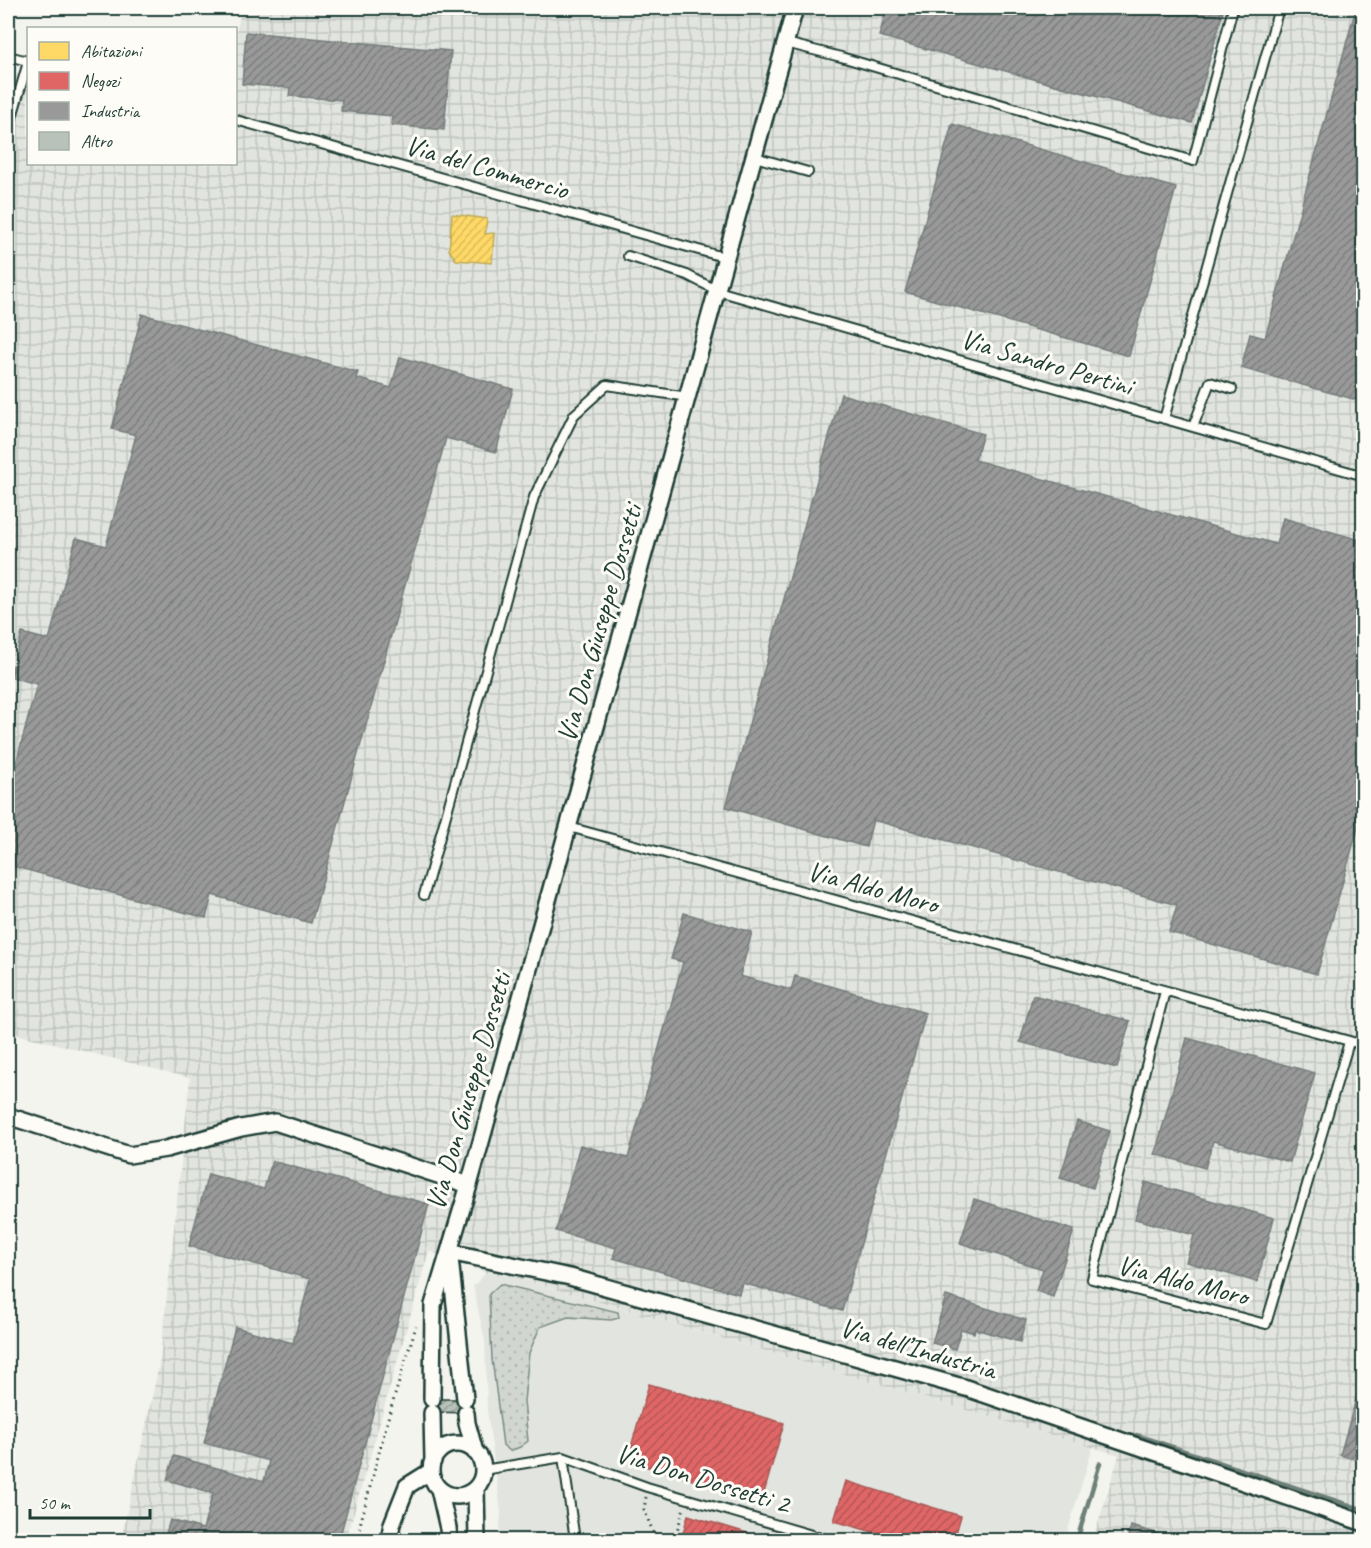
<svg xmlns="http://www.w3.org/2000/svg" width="1371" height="1548" font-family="Caveat,sans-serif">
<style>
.built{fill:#e2e5df}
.industrial{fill:url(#industrial-grid)}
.grass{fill:url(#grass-dots);stroke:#788a82;stroke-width:1.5}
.homes{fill:url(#homes-hatch);stroke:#bcaa57;stroke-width:1.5}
.shops{fill:url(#shops-hatch);stroke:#a65a57;stroke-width:1.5}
.industry{fill:url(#industry-hatch);stroke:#747d7b;stroke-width:1.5}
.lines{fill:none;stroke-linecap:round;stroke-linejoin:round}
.stream{stroke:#6e8179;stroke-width:4.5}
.building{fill:url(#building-hatch);stroke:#1f3d34;stroke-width:1.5}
.lane-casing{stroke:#1f3d34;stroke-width:12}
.street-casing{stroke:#1f3d34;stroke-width:20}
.path{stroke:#1f3d34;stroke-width:3;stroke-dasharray:1.5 4.5;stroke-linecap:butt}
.lane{stroke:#fdfcf7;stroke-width:8}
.street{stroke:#fdfcf7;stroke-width:15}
.labels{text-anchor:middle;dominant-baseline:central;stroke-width:6;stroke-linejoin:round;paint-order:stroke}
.street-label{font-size:28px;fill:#1f3d34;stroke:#fdfcf7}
</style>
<defs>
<pattern id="industrial-grid" width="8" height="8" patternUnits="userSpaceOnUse" patternTransform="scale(1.5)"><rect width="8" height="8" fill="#e2e5df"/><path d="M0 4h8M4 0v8" fill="none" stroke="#c1c5c0"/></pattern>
<pattern id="grass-dots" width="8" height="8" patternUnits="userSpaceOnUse" patternTransform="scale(1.5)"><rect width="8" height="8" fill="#d1d6d1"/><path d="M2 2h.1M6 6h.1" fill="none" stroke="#b3b9b4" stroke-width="1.8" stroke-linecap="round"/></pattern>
<pattern id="homes-hatch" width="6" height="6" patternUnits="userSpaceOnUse" patternTransform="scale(1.5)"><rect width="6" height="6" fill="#ffd966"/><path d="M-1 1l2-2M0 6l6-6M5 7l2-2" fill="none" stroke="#dabb59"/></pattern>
<pattern id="shops-hatch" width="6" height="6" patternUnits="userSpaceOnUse" patternTransform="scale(1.5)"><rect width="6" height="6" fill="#e06666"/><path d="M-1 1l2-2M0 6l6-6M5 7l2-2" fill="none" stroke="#b55555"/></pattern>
<pattern id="industry-hatch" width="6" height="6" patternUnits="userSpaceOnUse" patternTransform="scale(1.5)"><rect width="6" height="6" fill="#999"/><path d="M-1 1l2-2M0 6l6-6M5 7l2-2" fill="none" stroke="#7c7e7e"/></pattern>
<pattern id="building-hatch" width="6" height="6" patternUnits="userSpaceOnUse" patternTransform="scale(1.5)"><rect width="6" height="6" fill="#b9c1bb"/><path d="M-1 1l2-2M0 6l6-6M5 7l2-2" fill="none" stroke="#969e99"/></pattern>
</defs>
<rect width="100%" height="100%" fill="#f4f4ef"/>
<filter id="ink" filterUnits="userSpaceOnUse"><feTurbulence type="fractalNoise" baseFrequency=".0167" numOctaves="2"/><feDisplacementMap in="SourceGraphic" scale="12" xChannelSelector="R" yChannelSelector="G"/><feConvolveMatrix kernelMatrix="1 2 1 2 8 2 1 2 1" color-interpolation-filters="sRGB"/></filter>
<g filter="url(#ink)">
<!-- built -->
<path class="built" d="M486 1273 514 1277 1093 1447 1065 1540H499L501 1512 487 1411 485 1342 473 1286Z"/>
<!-- industrial -->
<path class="industrial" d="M242 8H1363V1540H1093L1119 1455 514 1277 486 1273 429 1251 346 1540H121L160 1360 190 1078 8 1032V77L28 84V164H236V31Z"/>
<!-- grass -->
<path class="grass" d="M500 1284 618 1312 619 1318 611 1320 568 1317 540 1327 529 1353 524 1401 528 1441 520 1447 510 1451 503 1445 492 1359 489 1294Z"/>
<!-- homes -->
<path class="homes" d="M452 214 487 219 485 234 494 233 492 263 456 260 449 250Z"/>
<!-- shops -->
<path class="shops" d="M649 1384 784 1423 762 1500 627 1461Z
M846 1481 961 1516 954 1540H901L834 1521Z
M688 1515 760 1537 762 1540H681Z"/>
<!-- industry -->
<path class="industry" d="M887 8H1224L1192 123 879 36Z
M1356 8H1364V402L1241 368 1250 334 1265 338Z
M246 32 451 51 444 130 391 125 392 116 341 111 342 100 289 96 290 88 242 84Z
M952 124 1176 188 1129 356 905 292Z
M142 314 358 372 356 378 391 388 400 357 513 389 496 452 446 438 311 923 212 895 206 918 8 865V794L37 684 10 677 22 633 49 640 76 538 106 546 136 435 112 429Z
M841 394 983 434 975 460 1276 544 1283 518 1364 541V806L1317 974 1169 932 1177 905 873 820 866 847 726 807Z
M684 913 752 932 740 976 791 990 795 976 926 1013 842 1311 742 1283 739 1294 613 1258 616 1248 556 1231 580 1145 628 1158 683 962 671 959Z
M1033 995 1130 1021 1117 1068 1020 1042Z
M1187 1038 1315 1073 1290 1162 1213 1141 1205 1168 1155 1154Z
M1077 1121 1110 1131 1093 1188 1060 1178Z
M272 1161 429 1204 339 1540H164L170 1520 203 1529 213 1493 167 1480 174 1456 264 1481 269 1461 204 1443 235 1327 293 1343 310 1279 189 1246 208 1174 264 1189Z
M1145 1182 1274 1218 1257 1282 1186 1262 1194 1235 1135 1219Z
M974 1199 1074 1230 1053 1297 1036 1291 1043 1269 960 1243Z
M946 1296 1026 1320 1020 1342 975 1329 974 1333 961 1329 955 1349 932 1343Z
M1364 1371V1462L1340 1455Z
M1131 1526 1181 1540H1127Z"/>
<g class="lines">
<!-- stream -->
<path class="stream" d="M1136 1435 1364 1510
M1077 1540 1100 1463"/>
</g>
<!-- building -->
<path class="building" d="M427 1399H472V1413L426 1412Z"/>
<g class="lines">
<defs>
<path id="lane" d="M786 43 841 57 1193 161 1233 8
M8 56 28 61
M236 120 727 258
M8 131 28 62
M755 157 808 172
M628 256 687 275 718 291 1364 476
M1164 419 1279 8
M1193 427 1210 382 1232 389
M569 827 1364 1045
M424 895 534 497 574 415 607 385 688 397
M1165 991 1092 1279 1266 1324 1349 1042
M563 1457 575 1540
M483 1470 563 1457 647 1487 829 1540"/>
<path id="street" d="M8 1116 129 1155 166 1149 241 1128 275 1122 469 1185
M449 1252 570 1277 966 1388 1364 1523
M450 1258 465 1399
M432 1399 433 1305 469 1185 795 8
M432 1413 433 1461
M466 1413 467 1423 475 1452
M431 1470a26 26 0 1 1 52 0a26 26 0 1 1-52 0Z
M476 1488 477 1540
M439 1489 448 1528 449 1540
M389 1540 392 1524 407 1486 431 1471"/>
</defs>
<!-- lane casing -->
<use href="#lane" class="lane-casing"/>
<!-- street casing -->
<use href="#street" class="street-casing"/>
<!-- path -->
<path class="path" d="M646 1497 644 1509 656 1540
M356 1540 389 1415 416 1326
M674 1540 684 1508"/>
<!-- lane -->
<use href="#lane" class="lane"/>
<!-- street -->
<use href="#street" class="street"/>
</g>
</g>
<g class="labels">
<!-- street labels -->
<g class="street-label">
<text transform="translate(487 167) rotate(16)">Via del Commercio</text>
<text transform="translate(1047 362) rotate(16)">Via Sandro Pertini</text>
<text transform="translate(599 623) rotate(-74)">Via Don Giuseppe Dossetti</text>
<text transform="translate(873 887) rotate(15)">Via Aldo Moro</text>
<text transform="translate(468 1091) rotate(-74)">Via Don Giuseppe Dossetti</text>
<text transform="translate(1183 1280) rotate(14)">Via Aldo Moro</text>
<text transform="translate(918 1348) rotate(16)">Via dell’Industria</text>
<text transform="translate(703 1478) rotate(17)">Via Don Dossetti 2</text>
</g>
</g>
<!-- margin -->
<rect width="1371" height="1548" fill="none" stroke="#fdfcf7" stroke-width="30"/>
<rect x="15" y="15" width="1341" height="1518" fill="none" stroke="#1f3d34" stroke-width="2" filter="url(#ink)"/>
<!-- legend -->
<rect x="27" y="27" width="210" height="138" fill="#fdfcf7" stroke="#a4b0a9" stroke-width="1.5"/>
<rect x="39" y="42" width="30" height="18" fill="#ffd966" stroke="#a4b0a9" stroke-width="1.5"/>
<text x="81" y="57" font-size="18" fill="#1f3d34">Abitazioni</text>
<rect x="39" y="72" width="30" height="18" fill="#e06666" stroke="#a4b0a9" stroke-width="1.5"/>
<text x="81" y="87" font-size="18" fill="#1f3d34">Negozi</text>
<rect x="39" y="102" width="30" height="18" fill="#999999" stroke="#a4b0a9" stroke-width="1.5"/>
<text x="81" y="117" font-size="18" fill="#1f3d34">Industria</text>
<rect x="39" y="132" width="30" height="18" fill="#b9c1bb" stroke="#a4b0a9" stroke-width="1.5"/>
<text x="81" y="147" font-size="18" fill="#1f3d34">Altro</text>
<!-- scale -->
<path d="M30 1509v9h120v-9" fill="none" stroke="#1f3d34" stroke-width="3"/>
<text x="39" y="1509" font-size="18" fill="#1f3d34" stroke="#fdfcf7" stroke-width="4.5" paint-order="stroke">50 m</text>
</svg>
